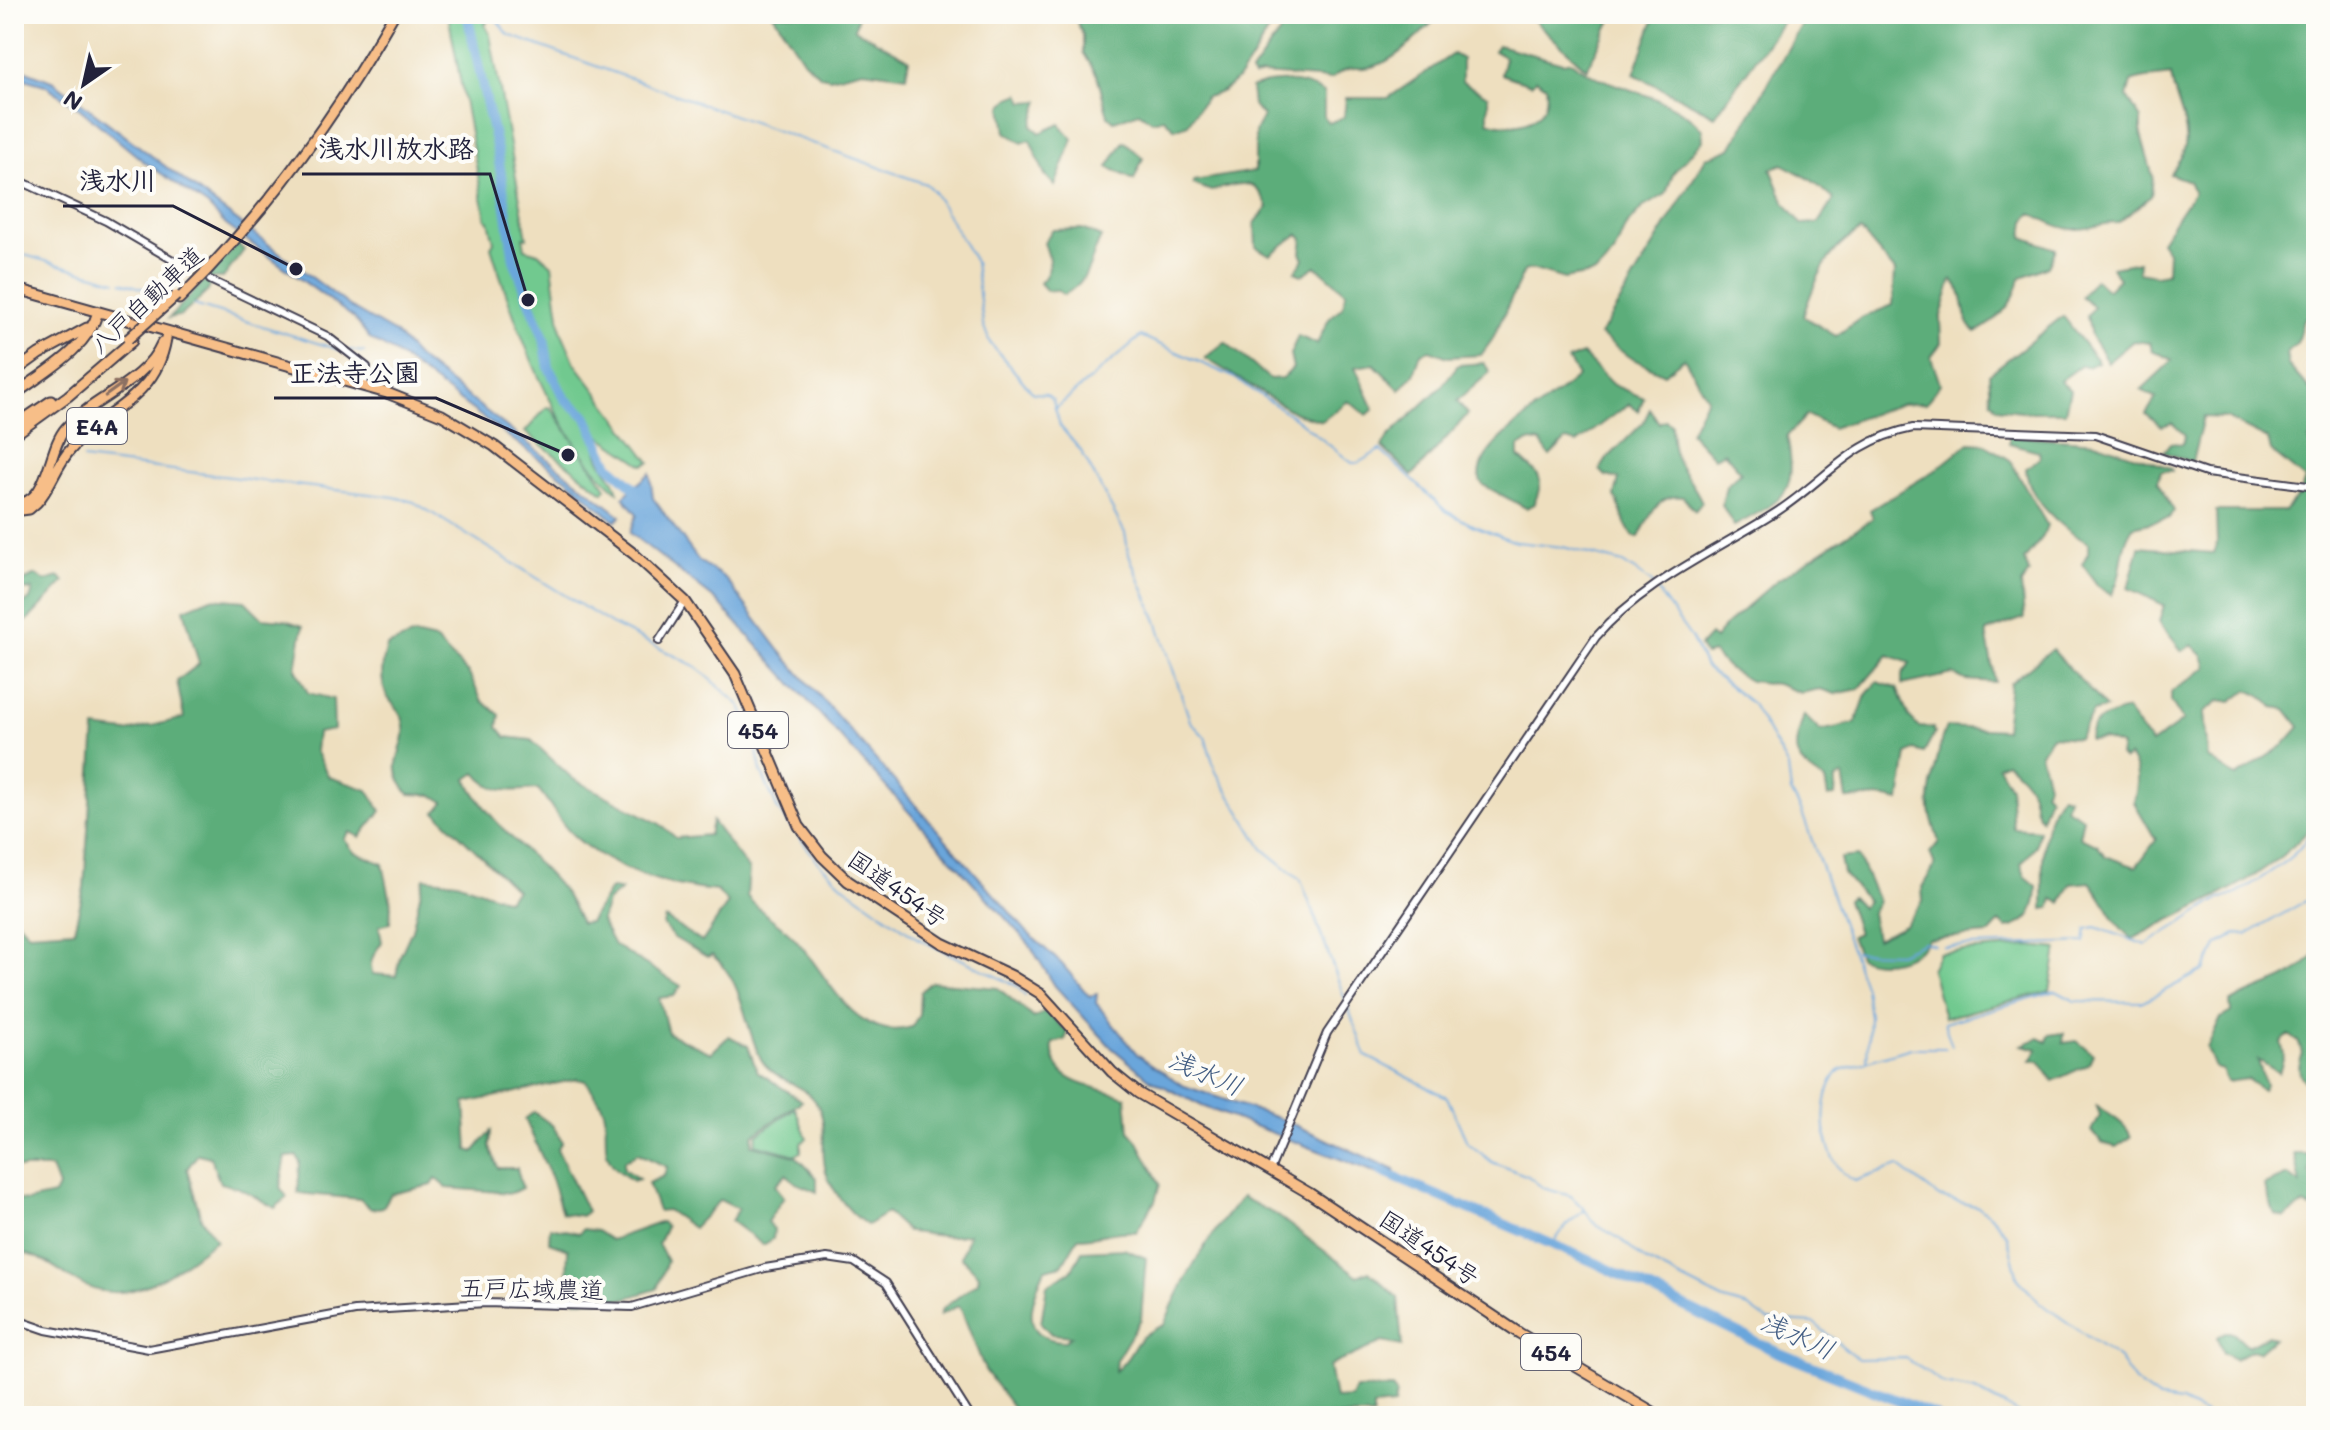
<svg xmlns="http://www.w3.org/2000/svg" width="2330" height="1430" font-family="Mali,'Klee One',sans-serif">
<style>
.green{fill:#71c98f;stroke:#4a7665;stroke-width:2}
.forest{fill:#5cad7a;stroke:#3f685a;stroke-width:2;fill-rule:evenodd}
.water{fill:#6aa6db;stroke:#46648b;stroke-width:2}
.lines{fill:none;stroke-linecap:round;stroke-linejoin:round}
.stream{stroke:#6aa6db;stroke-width:2}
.river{stroke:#6aa6db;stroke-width:10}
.minor-tunnel{stroke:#c5b9a5;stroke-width:6;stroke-dasharray:6 3;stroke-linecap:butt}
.minor-casing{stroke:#413e4f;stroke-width:10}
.highway-casing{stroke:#413e4f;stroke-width:13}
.minor{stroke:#fff;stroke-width:6}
.highway{stroke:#f7be88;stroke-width:9}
.highway-bridge-casing{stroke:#413e4f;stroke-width:13;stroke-linecap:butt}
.highway-bridge{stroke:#f7be88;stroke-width:9}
.oneway{stroke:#8c7062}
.labels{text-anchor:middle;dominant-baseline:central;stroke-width:8;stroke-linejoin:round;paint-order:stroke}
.shield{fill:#fdfcf7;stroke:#646373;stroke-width:2}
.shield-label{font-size:22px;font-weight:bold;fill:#22223b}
.street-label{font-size:24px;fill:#22223b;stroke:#fdfcf7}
.water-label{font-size:26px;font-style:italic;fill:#425d83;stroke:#fdfcf7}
.leader{fill:none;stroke:#22223b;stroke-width:3}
.callout-dot{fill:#22223b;stroke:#fdfcf7;stroke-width:3}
.callout-label{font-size:26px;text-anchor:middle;font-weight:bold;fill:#22223b;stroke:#fdfcf7;stroke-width:8;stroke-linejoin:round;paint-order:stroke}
</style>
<rect width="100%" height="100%" fill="#fdfcf7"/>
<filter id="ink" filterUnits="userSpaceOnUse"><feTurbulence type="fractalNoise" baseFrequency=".0125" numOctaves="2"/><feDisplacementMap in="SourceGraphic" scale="16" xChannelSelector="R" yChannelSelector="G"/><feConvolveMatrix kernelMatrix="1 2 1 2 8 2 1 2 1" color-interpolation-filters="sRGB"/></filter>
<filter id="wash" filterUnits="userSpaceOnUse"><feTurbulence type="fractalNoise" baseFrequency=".006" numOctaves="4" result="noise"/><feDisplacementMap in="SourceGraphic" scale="32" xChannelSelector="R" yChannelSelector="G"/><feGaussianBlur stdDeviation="1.8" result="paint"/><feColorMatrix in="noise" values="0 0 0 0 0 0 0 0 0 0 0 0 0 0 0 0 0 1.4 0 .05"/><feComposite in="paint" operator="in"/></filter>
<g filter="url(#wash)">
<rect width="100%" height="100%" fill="#eedfbf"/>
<!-- green -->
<path class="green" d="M448 14H485L487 23 484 24 490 35 527 238 523 237 525 249 538 253 552 265 561 331 575 363 650 462 643 465 600 436C589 461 614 471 618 492 554 438 515 324 491 247L494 242 489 221 486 219Z
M547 407 551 408 606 488 603 492 525 432Z
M2029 946 2057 949 2050 991 1944 1018 1931 969 1939 953Z
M795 1108 807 1138 801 1143V1152L796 1155 755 1144 757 1135Z"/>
<!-- forest -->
<path class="forest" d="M773 14H858L855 29 909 59 906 76 863 70 830 78 821 76 804 61Z
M1073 14H1284C1254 39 1249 89 1206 97L1188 124 1175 129 1164 118 1152 121 1139 112 1114 121 1108 116 1097 75 1083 52V35Z
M1301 14H1442C1422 31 1402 56 1378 65 1356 74 1356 59 1331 79L1261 74 1254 77 1251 73 1283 28Z
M1527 14H1614L1587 69Z
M1656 14H1788L1715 116 1634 74Z
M1792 14H2316V312L2303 320 2297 343 2286 353 2288 365 2316 397V431L2309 440 2316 451V821C2271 880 2196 904 2133 939 2112 924 2107 902 2090 882L2071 884 2061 903 2053 899 2050 908 2043 909C2044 871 2037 827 2061 795L2068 797 2065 808 2083 818 2079 837 2097 844 2105 856 2136 867 2156 840 2134 802C2138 783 2140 772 2129 756L2124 760 2119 755 2121 746 2103 739 2089 740C2089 719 2109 716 2126 710L2151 744 2183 721 2171 701V692L2207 667 2203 656 2192 645 2182 651 2159 622 2164 605 2128 588 2139 547 2213 553 2217 542 2216 511H2284L2300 494 2305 479 2271 451 2268 439 2226 418 2203 417 2192 462 2163 452 2170 443 2183 444 2185 435 2172 423 2162 426 2146 414 2156 398 2141 390 2173 360 2152 350 2150 343 2133 341 2108 362 2091 336 2087 316 2094 307 2081 297 2095 279 2108 290 2119 279 2112 267 2139 262 2138 272 2156 275 2167 273 2168 251 2161 241 2194 192 2189 181 2170 174C2203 135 2176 114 2171 75 2158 78 2145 76 2131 82L2127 97 2141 119V135L2153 177 2151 196 2118 223C2100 223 2091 229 2078 229 2062 230 2045 221 2032 213L2025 221 2023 237 2056 249 2048 266 2020 278C2015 303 1999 320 1976 332 1958 318 1969 295 1952 280L1940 319 1941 343 1931 357 1940 384 1926 403 1901 404 1832 428 1807 415 1787 436C1799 496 1782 500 1734 526L1722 505 1726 486 1741 472 1724 452 1714 458 1690 432 1707 398 1684 358 1664 374 1629 357 1600 335 1706 158 1731 148 1802 24ZM1782 164 1810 179 1834 199 1818 223 1802 224 1784 201 1771 169ZM1861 231 1895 271 1893 305 1861 318 1836 336 1803 316C1815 281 1827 248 1861 231ZM2248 690 2266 699 2273 707 2286 709 2300 727 2284 745 2236 777 2208 758 2204 712 2220 700 2232 702Z
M1498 45 1563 63 1571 61C1610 93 1666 89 1702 129L1703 140 1673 173 1666 194 1642 208 1625 227 1614 254 1596 273 1564 279 1531 269 1524 271 1492 340 1481 355 1448 357 1430 350 1421 353 1414 374 1400 390 1374 364 1355 367 1374 409 1367 415 1348 401 1322 421 1295 413 1205 358 1225 342 1270 379 1283 378 1293 368 1290 354 1298 336 1317 344 1329 319 1343 306 1346 292 1316 266 1302 275 1295 272 1304 259 1301 253 1303 238 1298 234 1270 255 1256 247 1255 223 1268 207C1254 174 1239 184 1211 191L1193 184V181L1255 171V132L1263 116 1253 105 1251 88C1275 78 1301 80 1324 93V117L1329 123 1344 117 1346 98H1388L1453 54 1462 59V82L1488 96V121C1515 131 1552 122 1546 86L1536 79 1531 84 1501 74 1505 57 1494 51Z
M1020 94 1024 102 1040 101 1032 125 1040 133 1060 124 1073 139 1055 186 1045 175 1030 140 1022 143 1006 132 1002 106 1010 98Z
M1124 141 1143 158 1134 180 1108 167Z
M1082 229 1101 237C1088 263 1092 278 1064 295L1057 290 1047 291 1040 283C1053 270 1050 258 1044 243L1052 230Z
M238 244 244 250 223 278H213L208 291 182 315 169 318Z
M2063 316 2098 362 2088 367 2082 365 2060 381 2070 390 2065 412H2029L1997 408 1991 400 1989 374Z
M1582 354 1613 385 1644 398 1638 411 1629 404 1577 443 1566 440 1550 456 1540 442 1529 441 1519 447V457C1540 477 1546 475 1534 504L1526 508 1483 485C1459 454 1558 397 1578 376L1568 360Z
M1484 363 1490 372 1457 401 1468 414 1412 476 1382 447 1388 437 1441 387 1458 365Z
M1650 409 1659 423 1665 420 1671 424C1672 471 1685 466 1702 502L1695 511 1683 497C1657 492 1649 519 1639 537H1634C1622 524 1623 511 1615 496L1619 479 1606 476 1600 470 1607 459 1643 423Z
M2009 435 2095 442 2171 468 2172 471H2161L2157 482 2174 511 2169 518 2133 527C2118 548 2125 575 2111 595L2098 586 2082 564 2088 553V543C2063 529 2027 499 2026 468L2040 458 2039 451 2009 443Z
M1969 443 1984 444 2010 460 2047 525 2042 538 2024 560 2029 573 2021 584 2024 618 1986 632 1995 682 1965 680 1953 674 1902 685V674L1910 663 1888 655 1859 689 1835 694 1820 689 1801 693 1777 684 1750 681 1729 669 1713 653 1705 655 1700 646 1710 635 1715 639 1725 626 1776 581 1873 518 1870 510 1937 469Z
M36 575 45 581 60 577 64 582 27 621 22 618V605L30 599 33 590 22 589 19 583Z
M211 598 245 601 262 618 285 620 303 626 296 669 308 693 333 699 334 730 317 733 315 751 329 777 368 790 381 811 360 837 350 832 344 839 354 852 383 864 391 902 390 923 379 926 382 942C375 952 367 963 373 974L396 976 400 956 412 930 424 878 457 882 507 900 516 890 436 812 444 802 432 795 409 794C380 760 413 749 402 717 399 709 391 703 387 696 379 680 382 662 387 646L414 635 435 640 469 674 482 701 500 715 498 727 506 737 531 740 573 779 660 824 676 838 709 835 712 821 749 870 747 896C761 915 782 923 797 941 829 977 855 1044 912 1027L919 1014 920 992 931 982 998 988 1034 1018 1045 1011 1068 1032 1065 1040 1053 1043C1049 1086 1095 1085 1126 1097L1129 1131 1137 1140 1160 1184 1155 1201 1136 1232C1118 1229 1097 1238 1078 1238L1062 1265 1045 1269C1031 1300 1017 1340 1065 1341L1071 1336 1051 1334 1041 1323 1047 1285 1071 1271 1082 1251 1124 1249 1146 1258 1141 1319 1116 1360 1115 1371C1140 1351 1127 1339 1164 1325 1183 1278 1209 1235 1242 1197L1278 1216 1358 1276 1369 1271 1398 1298 1402 1346 1382 1342 1329 1366 1335 1399 1351 1398 1355 1389 1392 1388 1396 1393 1394 1405 1373 1407V1416H1019L985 1370 961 1309 958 1306 940 1315 942 1309 978 1282 979 1275 961 1257 969 1234C943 1239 934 1234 908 1232L887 1213 867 1225C848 1212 825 1184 824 1160 822 1142 827 1124 818 1106 808 1084 772 1080 761 1059 743 1024 745 982 712 955L707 957 673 937 663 925 665 918 702 942 728 903 717 891C667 887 604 868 568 830 557 818 549 801 538 789 512 791 493 795 476 773L467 779C487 821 528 850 558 885 568 895 574 910 581 923L589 922 610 889 621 890 607 902 601 921 614 945 681 986 674 996 659 998 668 1033 711 1053 729 1036 748 1046 757 1071 802 1101 753 1135 752 1145 796 1156 817 1178V1192L796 1183 786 1174 775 1185 784 1197 767 1222 774 1229 773 1239 763 1245 731 1221 738 1209 720 1200 693 1228 667 1210 658 1211 648 1183 664 1176 667 1167 638 1153 624 1161V1169L639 1179 634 1181C598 1162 608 1148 605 1115 604 1104 592 1091 586 1081L577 1079 465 1103 468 1150 474 1152 491 1131 490 1147 498 1168H517L522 1188 512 1193 447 1188 436 1179 432 1185 391 1194 383 1207 371 1209 360 1199 298 1193 300 1162 297 1156 286 1157 280 1187 287 1197 275 1208 239 1188 220 1183 210 1157 198 1154 187 1169 201 1218 216 1240C174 1271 127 1314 74 1280 52 1266 41 1255 14 1252V1199L27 1201 54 1195 58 1187 51 1168H14V917L28 933 74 930 84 888 95 728 127 732 184 718 177 681 199 664 184 609Z
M2052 649 2106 708 2093 712 2078 738 2052 736 2040 753 2048 784 2044 791 2049 796 2041 819C2032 807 2035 798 2030 788 2025 777 2014 769 2006 762L1998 766 2010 787 2013 828 2039 830 2036 846 2021 864 2025 876 2037 886C2037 907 2031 924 2007 928L2000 922 1989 934 1928 939C1918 960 1878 968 1859 957L1851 936 1858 933 1847 900 1851 897 1861 908 1867 901 1843 873 1840 858 1858 856 1878 901 1871 913 1876 939 1905 925 1923 901 1922 887 1935 865 1930 853 1939 842C1926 804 1928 803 1936 765 1940 751 1939 741 1946 727L2005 730 2010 683Z
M1877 682 1897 688 1909 717 1918 727 1933 728 1935 733 1924 753 1914 750 1907 754 1900 801 1882 797 1847 799 1843 776 1836 779 1835 796 1828 797 1825 781C1790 759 1792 752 1804 715L1820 731 1856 723 1866 695Z
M2316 952V1091C2302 1080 2294 1073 2303 1054L2298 1041 2289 1035 2281 1042 2284 1055 2279 1073 2258 1060 2265 1085 2262 1090 2247 1079 2227 1082 2222 1070 2215 1068 2207 1048 2221 1018 2231 1012 2230 1003C2260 984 2295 983 2316 952Z
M2064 1033 2063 1043 2077 1041 2093 1054 2088 1065 2053 1081 2039 1061H2031L2038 1049 2022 1045 2039 1038 2047 1042 2049 1035Z
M2096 1105C2108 1115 2126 1122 2131 1137L2116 1147 2102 1143 2092 1131 2100 1115Z
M534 1112 553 1126 562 1142 557 1149 587 1211 582 1216 562 1213 550 1175 525 1119Z
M2294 1154H2308L2313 1163 2309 1172 2316 1182V1210L2303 1205 2284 1218 2275 1215 2264 1185 2288 1175 2300 1184Z
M662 1222 666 1227 658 1244 667 1261 657 1289 624 1299 575 1300 567 1277 568 1249 549 1242 550 1227 579 1233 583 1229 597 1231 611 1240Z
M2225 1332H2233L2248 1346 2268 1335 2274 1338 2258 1352 2251 1350 2234 1359 2223 1353 2217 1337Z"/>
<!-- water -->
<path class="water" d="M14 66 54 82 355 310 395 333 418 358 621 516 616 521 611 518 569 481 395 353 370 339 354 318 226 225 208 206 143 161 80 109 45 85 14 76Z
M650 473 653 498 699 561 725 578 780 651 1028 933 1062 964 1089 996 1097 994 1096 1003 1137 1054 1182 1085 1286 1121 1395 1170 1392 1179 1202 1106 1151 1080 1112 1048 1055 986 1029 944 716 600 630 533 637 514 623 497Z"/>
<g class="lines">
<!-- stream -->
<path class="stream" d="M492 14 509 35 926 184 934 192 975 262 983 324 990 343 1033 393 1046 394 1053 400 1060 426 1081 451 1125 533 1129 555 1157 621 1190 721 1205 737 1216 772 1263 849 1301 880 1366 1056 1447 1097 1467 1142 1492 1162 1528 1176 1543 1188 1571 1196 1585 1210
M14 252 116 281
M122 282 157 293
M194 305 343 351
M349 350 364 352
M1055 409 1141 336 1233 377 1295 418 1352 463H1358L1380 450 1446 511 1474 526 1516 542 1563 547 1623 563 1651 582 1692 639 1705 667 1752 704 1788 767 1791 792 1801 810 1865 988 1869 1017 1867 1062 1840 1070C1815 1095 1820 1166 1855 1181L1898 1166 1939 1197 1979 1207 1990 1215 2007 1235 2018 1279 2039 1302 2119 1359 2135 1382 2159 1399 2181 1402 2209 1416
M83 459 394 497 414 502 613 625 697 667 741 706 754 737 761 771 778 810 820 864 845 887 917 938 1017 986 1025 996
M1944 947 2085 942 2087 929 2096 927 2146 945 2219 899C2232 900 2283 864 2295 853 2303 846 2307 836 2316 829
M1855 952 1899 953 1924 942 1935 945
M1952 1046 1944 1023 2056 991 2075 1001 2143 1002 2204 970 2218 944 2237 934 2246 935 2316 895
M1868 1061 1911 1048H1945
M1553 1244 1566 1225 1585 1210 1596 1225 1622 1240 1645 1260 1724 1300 1749 1307 1767 1320 1814 1323 1858 1359 1906 1358 1944 1384 1975 1390 2018 1413"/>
<!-- river -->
<path class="river" d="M467 14 498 155 514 260 544 338 549 368 565 399 586 416 609 465 642 495
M1382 1172 1596 1263 1777 1352 1936 1416"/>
</g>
</g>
<g filter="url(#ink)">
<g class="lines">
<!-- minor-tunnel -->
<path class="minor-tunnel" d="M183 266 210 280"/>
<defs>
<path id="minor" d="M14 178 106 221 183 266
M210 280 327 336 367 367 364 386
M659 641 685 601
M1270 1170 1327 1033 1596 637C1644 581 1718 550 1778 511 1828 478 1851 440 1913 428L2095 435 2206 473 2316 487
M14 1319 46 1330 149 1349 355 1311 486 1303 632 1307 765 1268 827 1258 854 1262 886 1283 970 1416"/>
<path id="highway" d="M14 288 387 393 442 415 494 446 634 554 685 601 735 674 799 826 822 856 848 881 942 943 1012 976 1041 994 1112 1072 1138 1093 1309 1193 1519 1333 1660 1416
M179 299C264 215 335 118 394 14
M14 372 39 354 87 328
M14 395C44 372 87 350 98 312
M14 426 51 401
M14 435 68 396 132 341
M14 504C50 505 47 449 66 428 94 397 145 383 162 343
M14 511 29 509 37 502C51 487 56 465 71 449 110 404 159 399 167 332"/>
</defs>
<!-- minor casing -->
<use href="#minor" class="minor-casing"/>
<!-- highway casing -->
<use href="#highway" class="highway-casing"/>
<!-- minor -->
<use href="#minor" class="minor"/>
<!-- highway -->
<use href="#highway" class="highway"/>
<defs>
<path id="highway-bridge" d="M128 339 176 296"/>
</defs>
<!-- highway-bridge casing -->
<use href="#highway-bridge" class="highway-bridge-casing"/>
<!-- highway-bridge -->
<use href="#highway-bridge" class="highway-bridge"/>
</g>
<!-- one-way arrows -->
<defs><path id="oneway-shaft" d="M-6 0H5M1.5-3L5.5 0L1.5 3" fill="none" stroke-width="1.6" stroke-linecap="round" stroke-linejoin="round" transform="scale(2)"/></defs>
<use class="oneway" href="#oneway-shaft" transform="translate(115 389) rotate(-36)"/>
</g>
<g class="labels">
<!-- shield labels -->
<g class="shield">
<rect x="67" y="408" width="60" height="36" rx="6"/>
<rect x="728" y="712" width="60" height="36" rx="6"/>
<rect x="1521" y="1334" width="60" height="36" rx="6"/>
</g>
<g class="shield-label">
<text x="97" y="426">E4A</text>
<text x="758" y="730">454</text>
<text x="1551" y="1352">454</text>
</g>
<!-- street labels -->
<g class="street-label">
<text transform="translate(146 299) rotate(-43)">八戸自動車道</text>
<text transform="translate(898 888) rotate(35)">国道454号</text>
<text transform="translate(1430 1247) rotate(34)">国道454号</text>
<text transform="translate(532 1288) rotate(1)">五戸広域農道</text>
</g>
<!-- water labels -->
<g class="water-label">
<text transform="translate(1206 1072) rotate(23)">浅水川</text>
<text transform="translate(1798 1335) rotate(24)">浅水川</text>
</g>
</g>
<!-- callouts -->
<path class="leader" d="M528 300L490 174H302M296 269L173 206H63M568 455L436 398H274"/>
<g class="callout-dot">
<circle cx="528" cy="300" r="8"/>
<circle cx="296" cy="269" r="8"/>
<circle cx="568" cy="455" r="8"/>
</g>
<g class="callout-label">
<text x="396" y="158">浅水川放水路</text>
<text x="118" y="190">浅水川</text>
<text x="355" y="382">正法寺公園</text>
</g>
<!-- margin -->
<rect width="2330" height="1430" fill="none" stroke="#fdfcf7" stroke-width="48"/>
<!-- north arrow -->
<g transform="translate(84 84) rotate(214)" stroke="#fdfcf7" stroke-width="6" paint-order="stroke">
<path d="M0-6L14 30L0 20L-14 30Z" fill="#22223b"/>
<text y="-12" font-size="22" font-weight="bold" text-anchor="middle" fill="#22223b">N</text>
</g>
</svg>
